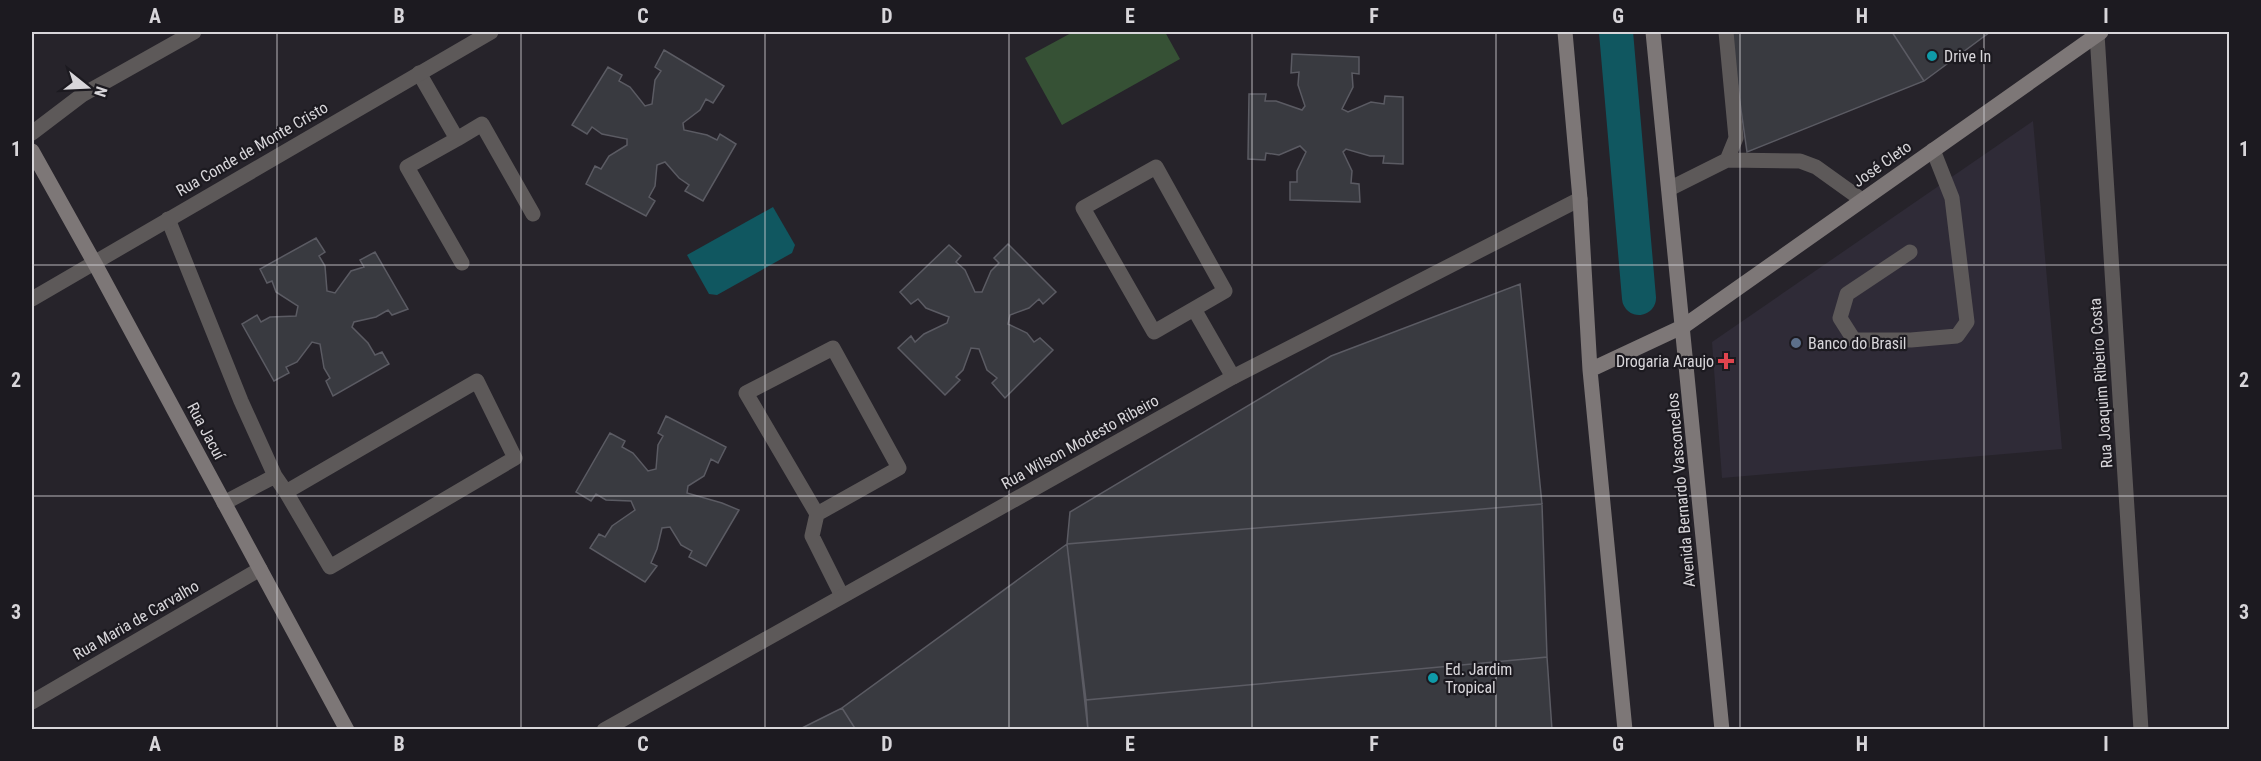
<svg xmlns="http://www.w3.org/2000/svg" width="2261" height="761" font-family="'Roboto Condensed',sans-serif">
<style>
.built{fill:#2f2b37}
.green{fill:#365135}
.water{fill:#105760}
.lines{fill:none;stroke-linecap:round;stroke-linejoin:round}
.canal{stroke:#105760;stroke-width:34}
.building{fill:#393a40;stroke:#5b5b63;stroke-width:1.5}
.lane{stroke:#5d5959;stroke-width:15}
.street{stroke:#5d5959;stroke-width:15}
.secondary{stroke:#7d7777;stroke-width:15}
.grid{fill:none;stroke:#d8d6da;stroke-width:1.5;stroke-opacity:0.55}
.culture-dot{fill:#0f9aa8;stroke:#1c1a20;stroke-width:2}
.service-dot{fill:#5c6f8a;stroke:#1c1a20;stroke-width:2}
.health-dot{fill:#e0444e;stroke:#1c1a20;stroke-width:2}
.labels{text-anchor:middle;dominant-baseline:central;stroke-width:4.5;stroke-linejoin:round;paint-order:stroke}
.poi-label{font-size:16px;fill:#d8d6da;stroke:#1c1a20;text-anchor:start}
.street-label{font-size:16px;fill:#d8d6da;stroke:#1c1a20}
.neatline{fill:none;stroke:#d8d6da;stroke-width:2}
.grid-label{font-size:20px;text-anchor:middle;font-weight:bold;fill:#d8d6da}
</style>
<rect width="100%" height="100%" fill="#26232a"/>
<!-- built -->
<path class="built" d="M2033 121 2062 449 1722 478 1712 342Z"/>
<!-- green -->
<path class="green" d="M1073 32H1165L1180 59 1062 125 1025 58Z"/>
<!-- water -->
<path class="water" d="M773 207 795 245 792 253 717 295 709 294 687 255Z"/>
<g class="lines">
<!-- canal -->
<path class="canal" d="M1616 32 1639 298"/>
</g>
<!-- building -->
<path class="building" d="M1730 32H1892L1924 81 1747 152Z
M1892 32H1990L1924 81Z
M664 50 724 86 713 103 706 99 700 110 683 123 684 130 707 135 717 140 720 134 736 144 703 201 685 191 689 185 679 178 665 162 657 165 655 186 649 197 655 201 646 216 586 184 595 166 601 169 609 156 627 145V139L602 134 592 127 587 134 572 125 608 67 622 75 619 81 630 87 645 106 652 104 655 80 661 71 655 67Z
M1292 54 1359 57V74L1352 73 1353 87 1342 109 1348 112 1371 102 1384 104 1385 96 1403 97V164L1383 163 1384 156H1370L1346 149 1343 152 1352 171 1351 183 1359 184 1360 202 1290 200V182H1297V171L1306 152 1300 146 1279 155 1266 153 1265 160 1248 159 1249 94H1266L1265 101H1276L1302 110 1305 106 1298 85 1299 72 1291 73Z
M316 238 325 252 319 256 325 266 327 291 335 293 351 271 364 267 360 260 375 252 408 309 392 315 388 310 376 317 354 322 352 327 368 343 375 355 382 352 389 364 333 396 326 381 330 378 324 368 320 344 312 342 297 362 286 367 289 373 274 381 242 324 257 315 261 322 270 317 296 316 298 306 276 292 272 281 267 283 260 269Z
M1008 244 1056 292 1043 304 1039 299 1029 308 1010 315 1008 324 1027 333 1034 342 1040 338 1053 350 1005 398 992 383 997 378 987 370 979 349 971 348 963 370 956 377 960 380 945 395 898 348 911 336 915 342 924 334 947 323 949 317 926 308 918 299 911 304 900 292 949 245 961 256 956 262 965 270 975 292H982L991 271 999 263 994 258Z
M1520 284 1542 504 1067 544 1070 512 1331 356Z
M666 416 726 447 718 463 711 459 704 476 688 486 687 493 722 503 739 510 706 566 689 557 692 551 681 545 670 527 662 528 657 549 651 563 657 566 645 582 590 548 599 534 605 537 612 526 635 510 631 501 606 500 596 494 591 501 576 492 610 433 625 441 622 447 633 453 648 471 656 469 658 445 663 436 658 433Z
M1542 504 1547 657 1086 700 1067 544Z
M1067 544 1088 730H856L842 708Z
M1547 657 1552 730H1088L1086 700Z
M842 708 856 730H798Z"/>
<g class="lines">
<!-- lane -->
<path class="lane" d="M419 73 457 139 482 124 533 214
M32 133 82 95 194 32
M457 139 407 167 462 263
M1727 160 1800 161 1816 167 1862 200
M1156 167 1225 291 1154 332 1083 208Z
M1669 189 1727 160 1736 138 1726 32
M168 219 241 401 275 476 224 503
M1910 252 1847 294 1840 318 1854 340H1911L1957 336 1967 322 1952 198 1933 150
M1194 309 1233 377
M275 476 286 492 477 381 515 458 330 567 286 492
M817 514 899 468 833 348 746 393 817 514 812 536 842 596"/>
<!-- street -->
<path class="street" d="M2097 34 2141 730
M32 299 491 32
M32 702 260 569
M604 730 1233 377 1580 199"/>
<!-- secondary -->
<path class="secondary" d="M1565 32 1580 199 1590 370 1625 730
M1653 32 1722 730
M32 151 94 262 347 730
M1590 370 1684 326 2101 32"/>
</g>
<!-- grid -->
<path class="grid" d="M277 32V730M521 32V730M765 32V730M1009 32V730M1252 32V730M1496 32V730M1740 32V730M1984 32V730M32 265H2230M32 496H2230"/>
<!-- markers -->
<g class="culture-dot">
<circle cx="1932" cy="56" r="6"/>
<circle cx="1433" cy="678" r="6"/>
</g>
<circle class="service-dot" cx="1796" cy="343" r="6"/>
<path class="health-dot" d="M1723 352h6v6h6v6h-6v6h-6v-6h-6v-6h6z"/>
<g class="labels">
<!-- poi labels -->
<g class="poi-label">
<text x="1944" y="56">Drive In</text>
<text x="1808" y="343">Banco do Brasil</text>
<text x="1714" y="361" text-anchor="end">Drogaria Araujo</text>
<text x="1445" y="669">Ed. Jardim<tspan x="1445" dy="18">Tropical</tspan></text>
</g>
<!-- street labels -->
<g class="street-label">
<text transform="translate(252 149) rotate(-30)">Rua Conde de Monte Cristo</text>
<text transform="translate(1882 164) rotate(-35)">José Cleto</text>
<text transform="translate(2101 383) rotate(-94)">Rua Joaquim Ribeiro Costa</text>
<text transform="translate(206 431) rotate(62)">Rua Jacuí</text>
<text transform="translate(1080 442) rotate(-29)">Rua Wilson Modesto Ribeiro</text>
<text transform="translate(1681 490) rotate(-95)">Avenida Bernardo Vasconcelos</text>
<text transform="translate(136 620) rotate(-30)">Rua Maria de Carvalho</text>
</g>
</g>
<!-- border -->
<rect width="2261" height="761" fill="none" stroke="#1c1a20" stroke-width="66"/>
<!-- north arrow -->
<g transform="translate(87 87) rotate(108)" stroke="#1c1a20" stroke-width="4.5" paint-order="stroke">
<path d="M0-4.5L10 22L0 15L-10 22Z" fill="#d8d6da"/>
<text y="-9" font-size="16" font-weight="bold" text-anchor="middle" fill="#d8d6da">N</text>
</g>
<rect x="33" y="33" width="2195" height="695" class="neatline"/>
<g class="grid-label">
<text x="155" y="23">A</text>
<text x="399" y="23">B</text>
<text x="643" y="23">C</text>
<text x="887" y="23">D</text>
<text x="1130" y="23">E</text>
<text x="1374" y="23">F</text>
<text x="1618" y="23">G</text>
<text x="1862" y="23">H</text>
<text x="2106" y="23">I</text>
<text x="16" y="156">1</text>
<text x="2244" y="156">1</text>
<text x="16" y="387">2</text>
<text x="2244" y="387">2</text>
<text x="16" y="619">3</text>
<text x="2244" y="619">3</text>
<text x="155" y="751">A</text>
<text x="399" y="751">B</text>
<text x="643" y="751">C</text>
<text x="887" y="751">D</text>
<text x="1130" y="751">E</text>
<text x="1374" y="751">F</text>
<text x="1618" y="751">G</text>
<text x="1862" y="751">H</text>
<text x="2106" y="751">I</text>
</g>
</svg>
